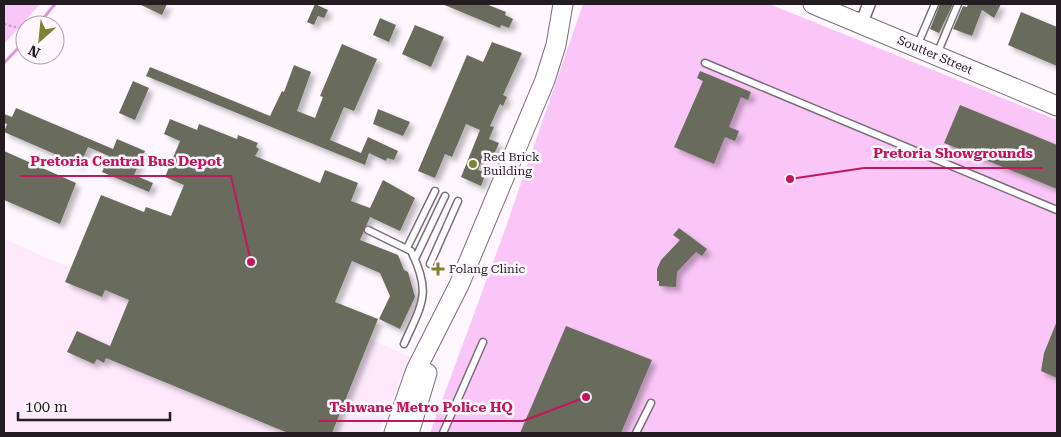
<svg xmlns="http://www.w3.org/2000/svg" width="1061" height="437" font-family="'Roboto Serif',serif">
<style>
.built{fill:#fee9fc}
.green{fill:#fac6f7}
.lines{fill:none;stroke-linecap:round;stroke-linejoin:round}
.stream{stroke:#dc9ad9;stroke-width:3}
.building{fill:#696c5c;filter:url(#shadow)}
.service-casing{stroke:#7a6d7a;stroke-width:9}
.primary-casing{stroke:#7a6d7a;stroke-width:21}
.path{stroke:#b0aab0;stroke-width:2;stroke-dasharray:2.5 2.5;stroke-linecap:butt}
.service{stroke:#fff;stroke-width:6}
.primary{stroke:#fff;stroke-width:19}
.poi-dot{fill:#7a8532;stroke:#fef8fe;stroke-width:2}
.labels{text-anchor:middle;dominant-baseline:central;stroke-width:5;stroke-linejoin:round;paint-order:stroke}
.street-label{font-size:12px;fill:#231d22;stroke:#fef8fe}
.poi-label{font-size:12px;fill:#231d22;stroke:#fef8fe;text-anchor:start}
.leader{fill:none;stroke:#c2185b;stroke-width:2}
.callout-dot{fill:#c2185b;stroke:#fef8fe;stroke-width:2}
.callout-label{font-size:14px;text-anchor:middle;font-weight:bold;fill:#c2185b;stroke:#fef8fe;stroke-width:5;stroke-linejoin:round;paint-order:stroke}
</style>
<defs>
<filter id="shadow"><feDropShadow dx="4.5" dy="4.5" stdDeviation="2.5" flood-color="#0004"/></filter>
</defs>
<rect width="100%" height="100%" fill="#fef8fe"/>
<!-- built -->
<path class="built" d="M4 239 71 268 65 282 101 297 105 290 135 302 129 316 123 314 109 348 111 360 288 433H4Z
M370 339 410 357 378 433H332Z"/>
<!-- green -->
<path class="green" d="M4 4H40L4 44Z
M583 4H769L1057 120V433H430L502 238Z"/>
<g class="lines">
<!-- stream -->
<path class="stream" d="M38 25 55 4
M4 63 25 41"/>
</g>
<!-- building -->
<path class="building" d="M139 4H167L162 15Z
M315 4 328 10 324 18 318 16 314 25 307 22Z
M442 4H486L506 12 505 15 513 19 509 28 501 25 500 28Z
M940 4H953L939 33 930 29Z
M968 4H1001L994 18 982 10 972 36 953 29 963 6 967 7Z
M1021 12 1057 27V66L1008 45Z
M380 18 396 25 389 42 373 35Z
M415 25 444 37 431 67 402 54Z
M492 42 522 53 503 95 507 97 503 106 500 104 490 126 494 127 489 139 499 143 492 159 484 155 478 170 486 173 481 186 461 177 480 130 466 124 452 157 445 154 435 178 418 171 467 55 483 62Z
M342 44 377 59 354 111 344 107 330 140 361 153 368 137 398 151 394 160 387 158 386 161 369 153 365 165 146 76 150 67 270 116 282 91 284 92 294 65 311 72 297 111 315 118 323 97 320 96Z
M700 71 751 92 748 100 741 97 729 127 739 131 735 141 725 137 714 164 674 147 703 81 697 78Z
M133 81 149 88 135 120 119 113Z
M960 105 1057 145V189L944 143Z
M16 108 113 149 117 139 145 151 134 175 153 183 149 192 102 172 109 156 88 147 80 165 4 132 7 124 4 123V114L12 117Z
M378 109 410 122 403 136 373 124Z
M170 119 197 130 199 124 237 139 238 135 258 143 256 147 259 149 255 156 320 183 325 170 358 183 351 201 370 208 383 180 415 198 400 231 370 217 360 240 398 255 404 270 408 272 415 297 400 329 379 319 390 296 380 273 352 261 335 302 378 319 332 433H288L106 358 104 363 97 359 94 364 67 352 77 331 110 346 129 300 105 290 102 297 65 282 101 195 144 212 146 207 171 216 184 185 165 177 180 141 164 134Z
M4 151 76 183 60 224 4 200Z
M679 228 707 249 702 256 696 252 677 272 676 287 659 286V281H657V269L661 260 680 240 673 235Z
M1057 321V378L1041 371 1044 353Z
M566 326 652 360 621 433H520Z"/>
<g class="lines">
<defs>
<path id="service" d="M859 22 866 4
M864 24 872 4
M917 46 935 4
M937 54 958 4
M705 63 1057 210
M368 230 411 251C432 293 422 304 404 344
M407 248 435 191
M415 259 445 196
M430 264 458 201
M443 433 483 342
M636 433 651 403"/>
<path id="primary" d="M813 4 1057 106
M394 433 416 370 459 285 545 80 556 45 563 4
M409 433 427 373"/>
</defs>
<!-- service casing -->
<use href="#service" class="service-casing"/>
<!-- primary casing -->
<use href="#primary" class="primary-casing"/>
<!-- path -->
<path class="path" d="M4 24 19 28"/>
<!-- service -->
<use href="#service" class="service"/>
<!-- primary -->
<use href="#primary" class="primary"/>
</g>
<!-- markers -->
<g class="poi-dot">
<circle cx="473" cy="164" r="5"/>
<path d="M435.5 261.5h5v5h5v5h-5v5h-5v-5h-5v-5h5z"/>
</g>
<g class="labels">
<!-- street labels -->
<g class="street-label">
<text transform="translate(935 55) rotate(23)">Soutter Street</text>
</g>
<!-- poi labels -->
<g class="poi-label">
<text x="483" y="157">Red Brick<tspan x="483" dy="14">Building</tspan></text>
<text x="449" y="269">Folang Clinic</text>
</g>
</g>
<!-- callouts -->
<path class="leader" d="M790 179L864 168H1043M251 262L231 176H20M586 397L523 421H319"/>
<g class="callout-dot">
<circle cx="790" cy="179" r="5"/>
<circle cx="251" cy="262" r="5"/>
<circle cx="586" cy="397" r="5"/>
</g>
<g class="callout-label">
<text x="953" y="158">Pretoria Showgrounds</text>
<text x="126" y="166">Pretoria Central Bus Depot</text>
<text x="421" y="412">Tshwane Metro Police HQ</text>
</g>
<!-- border -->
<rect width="1061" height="437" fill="none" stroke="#231d22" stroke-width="10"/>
<!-- north arrow -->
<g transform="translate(40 40) rotate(207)"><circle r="24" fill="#fef8fe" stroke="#a6a0a6"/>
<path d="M0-4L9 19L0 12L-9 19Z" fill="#7a8532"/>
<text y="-8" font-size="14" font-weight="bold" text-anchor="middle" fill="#231d22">N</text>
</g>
<!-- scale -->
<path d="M18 412v8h152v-8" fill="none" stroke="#231d22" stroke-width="2.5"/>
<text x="25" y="412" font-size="15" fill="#231d22" stroke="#fef8fe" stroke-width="4" paint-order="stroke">100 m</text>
</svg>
